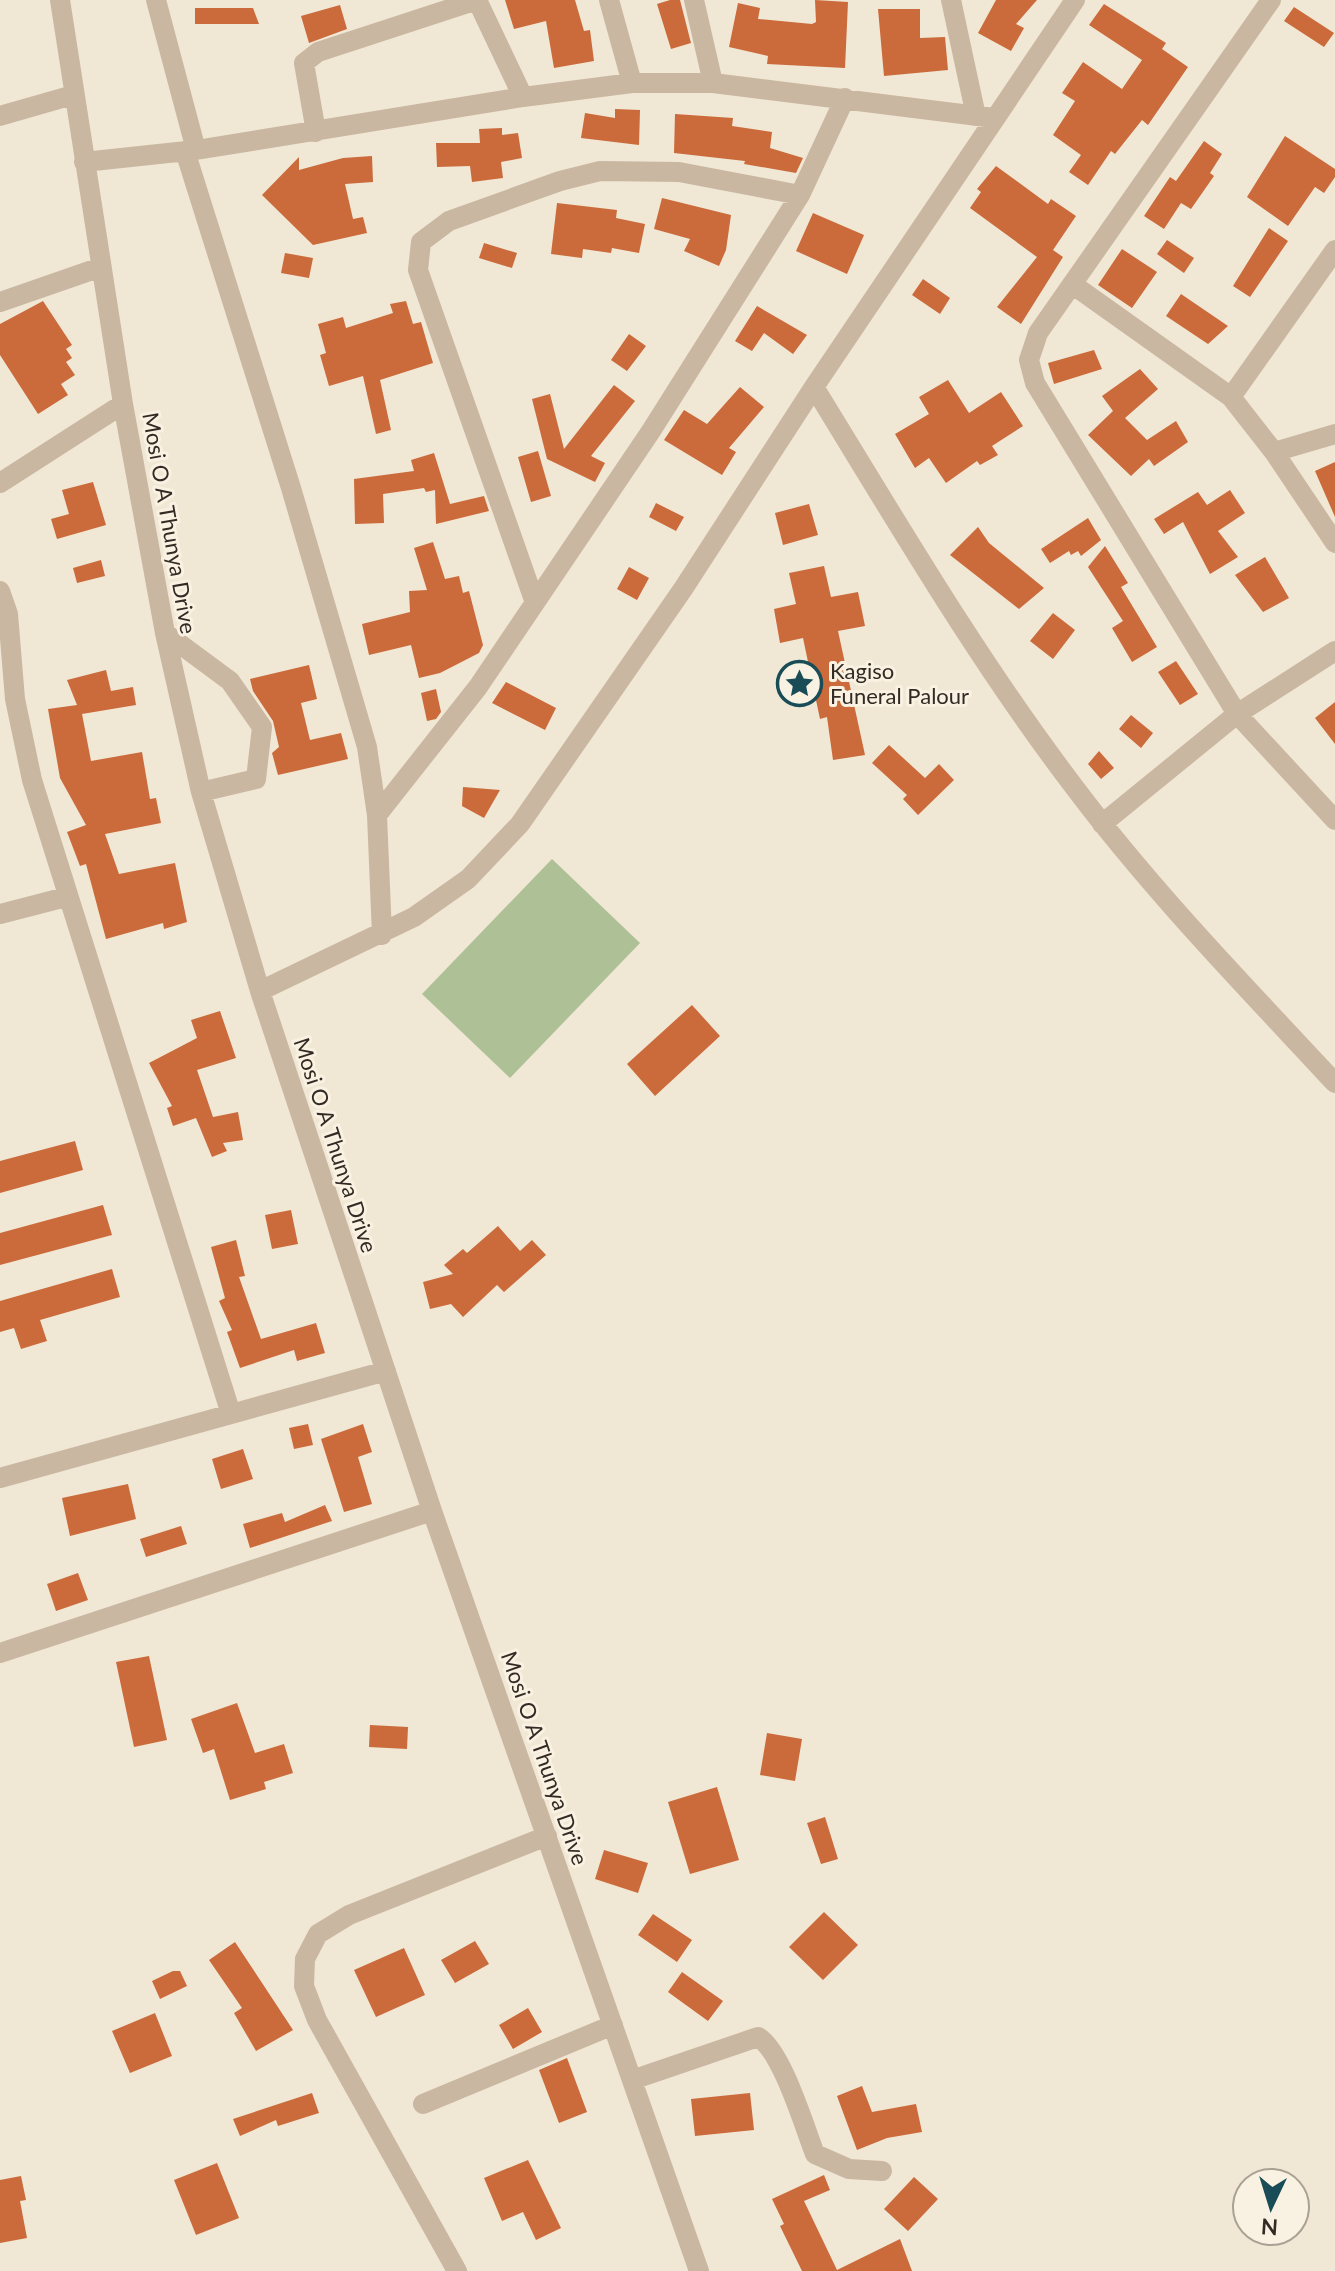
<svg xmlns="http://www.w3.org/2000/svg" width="1335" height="2271" font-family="Lato,sans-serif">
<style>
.garden{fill:#aec095}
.building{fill:#cb6a3a}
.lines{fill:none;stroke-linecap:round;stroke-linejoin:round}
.minor{stroke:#c9b7a1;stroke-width:20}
.labels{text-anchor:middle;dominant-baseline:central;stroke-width:6;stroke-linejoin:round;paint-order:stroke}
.street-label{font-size:22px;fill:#332a24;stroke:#f9f1e1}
.poi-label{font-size:22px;fill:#332a24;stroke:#f9f1e1;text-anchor:start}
</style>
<rect width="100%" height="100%" fill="#f1e7d5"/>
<!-- garden -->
<path class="garden" d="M552 859 640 943 510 1078 422 994Z"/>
<!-- building -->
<path class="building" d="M505 0H575L584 31 590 30 594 61 554 68 546 21 514 29Z
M670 0H680L691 43 671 49 657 4Z
M815 0 848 2 845 68 767 64 768 56 729 47 738 3 760 8 758 19 812 24 816 22Z
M996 0H1037L1016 24 1024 28 1011 51 978 33Z
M1104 4 1166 43 1162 49 1188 67 1148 125 1142 120 1115 154 1111 151 1088 185 1069 172 1081 155 1053 135 1075 101 1062 93 1083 62 1122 89 1142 60 1089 25Z
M340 5 347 29 309 43 301 16Z
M1294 7 1334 33 1324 47 1284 21Z
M195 8H253L259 24H195Z
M878 9H920V38L945 37 948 70 884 76Z
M615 109 640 110 639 145 581 138 585 113 615 118Z
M675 114 733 118 732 126 772 132 770 148 803 158 796 173 744 164 745 161 674 153Z
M502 128V135L518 133 522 158 501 162 503 178 472 182 470 166 437 167 436 143H480L479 129Z
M1285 136 1335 169V177L1324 193 1315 187 1288 226 1247 197Z
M1204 141 1222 154 1210 173 1214 176 1191 209 1181 203 1164 229 1144 216 1170 177 1176 181Z
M372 156 373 182 345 184 353 219 363 217 367 233 313 245 262 195 299 157V170L343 158Z
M996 166 1048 204 1051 199 1076 216 1053 250 1063 257 1021 324 997 307 1037 257 970 208 981 192 977 189Z
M662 198 731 215 726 250 719 266 684 251 690 239 654 229Z
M557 203 617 210 616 218 645 224 639 253 612 248 611 253 583 249 582 258 551 254Z
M813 213 864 235 847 274 796 251Z
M1269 228 1288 241 1250 297 1233 286Z
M1167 240 1194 258 1184 273 1157 254Z
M484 243 517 253 512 268 479 258Z
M1122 249 1157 272 1132 308 1098 285Z
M285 253 313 258 309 278 281 273Z
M923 279 950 298 940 314 912 295Z
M1181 294 1228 326 1208 344 1166 316Z
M43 301 72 345 66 349 72 358 66 362 75 375 61 384 68 395 38 414 0 355V324Z
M406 301 413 324 421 322 433 363 380 380 391 430 376 434 363 376 329 386 320 355 326 353 318 324 343 317 346 328 393 313 390 304Z
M757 306 807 335 793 354 764 333 752 351 735 341Z
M629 334 646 346 627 371 611 360Z
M1094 350 1102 369 1054 384 1048 363Z
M1140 369 1158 389 1125 418 1147 440 1176 421 1188 442 1154 466 1149 459 1131 476 1088 435 1113 411 1102 396Z
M948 380 969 413 1001 392 1023 426 992 446 998 455 980 465 977 461 946 483 929 458 915 468 895 434 929 414 919 397Z
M614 385 635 401 591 456 605 463 595 482 547 459 532 399 550 394 564 449Z
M740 387 764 407 729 448 736 452 722 475 664 440 684 410 707 424Z
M538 451 551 496 531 502 518 457Z
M434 453 450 504 484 496 489 511 436 524 435 490 426 492 424 488 383 494 384 523 355 524 354 479 414 471 411 460Z
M1335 462V517L1315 471Z
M93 482 106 525 57 539 51 519 69 514 62 490Z
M1230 490 1245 513 1218 531 1238 557 1210 574 1183 522 1164 534 1154 519 1198 492 1207 505Z
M656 503 684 517 676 531 649 517Z
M809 504 818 535 783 545 775 513Z
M1088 518 1101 540 1081 556 1078 551 1071 555 1069 551 1050 563 1041 549Z
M978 527 989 543 1044 588 1019 609 950 555Z
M433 542 445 579 459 576 463 593 469 591 483 645 479 653 440 673 419 678 411 645 369 655 362 624 410 612 409 591 427 590 414 548Z
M1105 546 1128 583 1121 587 1157 647 1132 662 1112 628 1123 621 1088 567Z
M1265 557 1289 598 1263 612 1235 575Z
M101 560 105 576 77 583 73 568Z
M824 566 831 597 858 592 865 626 838 631 865 755 833 760 827 717 820 719 803 638 780 643 774 609 796 604 789 573Z
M629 567 649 578 637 600 617 589Z
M1053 613 1075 630 1053 659 1030 641Z
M1176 661 1198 694 1180 705 1158 672Z
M309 665 317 699 301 703 310 740 341 733 348 759 278 775 272 753 279 747 273 721 253 691 250 679Z
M106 670 111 691 133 687 136 705 82 714 91 761 142 752 150 799 156 798 161 823 105 834 119 874 175 863 187 922 164 929 163 923 106 939 86 864 80 866 67 832 86 825 60 778 48 709 77 705 67 680Z
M506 682 556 708 545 730 492 703Z
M436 689 441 712 436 719 427 721 421 693Z
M1335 702V744L1315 718Z
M1131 715 1153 733 1141 748 1119 729Z
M889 745 925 778 939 764 954 780 918 815 903 799 907 795 872 763Z
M1099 751 1114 768 1101 779 1088 764Z
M463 787 500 790 484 818 462 806Z
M692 1005 720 1036 655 1096 627 1064Z
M220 1011 236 1058 197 1070 213 1117 238 1112 243 1140 223 1143 227 1151 212 1157 196 1118 173 1126 167 1108 172 1106 149 1063 197 1038 191 1020Z
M75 1141 83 1170 0 1193V1161Z
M103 1205 112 1235 0 1265V1233Z
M291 1210 298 1244 272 1249 265 1215Z
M498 1226 520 1251 532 1240 546 1255 504 1292 497 1285 463 1317 451 1304 430 1309 423 1282 453 1274 444 1265 463 1249 467 1253Z
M236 1240 245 1276 239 1277 261 1339 316 1323 325 1353 297 1361 294 1350 240 1368 227 1332 232 1330 219 1301 225 1298 211 1247Z
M112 1269 120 1297 40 1320 47 1341 21 1349 14 1328 0 1332V1301Z
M308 1424 313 1445 294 1449 289 1428Z
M363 1424 372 1452 358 1457 372 1504 344 1512 321 1439Z
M243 1449 253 1479 221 1489 212 1459Z
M128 1484 136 1519 70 1536 62 1498Z
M325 1505 332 1521 250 1548 243 1524 282 1513 285 1522Z
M181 1526 187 1544 146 1557 140 1539Z
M78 1573 88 1600 56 1611 47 1584Z
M149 1656 167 1740 134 1747 116 1662Z
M237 1703 255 1753 284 1744 293 1773 264 1782 266 1789 230 1800 214 1749 203 1753 191 1719Z
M370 1725 408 1727 407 1749 369 1747Z
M767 1733 802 1739 795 1781 760 1775Z
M717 1787 739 1860 690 1874 668 1802Z
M825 1817 838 1859 821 1864 807 1823Z
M604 1850 648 1863 638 1893 595 1879Z
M824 1912 858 1945 823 1980 789 1947Z
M653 1914 692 1940 677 1962 638 1935Z
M475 1941 489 1964 455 1983 441 1960Z
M235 1942 293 2030 256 2051 234 2013 242 2008 209 1960Z
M404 1948 425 1995 376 2017 354 1970Z
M173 1971H180L187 1986 160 1999 152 1981Z
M682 1972 723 2001 708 2021 668 1992Z
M528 2008 542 2032 513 2049 499 2025Z
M155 2013 172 2056 130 2073 112 2031Z
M567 2058 587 2112 559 2123 539 2070Z
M862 2086 872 2112 916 2104 922 2132 887 2138 857 2150 837 2096Z
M312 2093 319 2113 278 2126 276 2120 240 2136 233 2119Z
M750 2093 754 2130 695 2136 691 2099Z
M528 2160 561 2228 536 2240 523 2212 502 2221 484 2178Z
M217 2163 239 2218 196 2235 174 2180Z
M824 2175 830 2190 804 2201 837 2270 900 2239 912 2271H802L780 2226 784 2224 772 2199Z
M21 2176 26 2200 20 2201 27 2238 0 2243V2180Z
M914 2177 938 2199 908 2231 884 2209Z"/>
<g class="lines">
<!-- minor -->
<path class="minor" d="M60 0 123 404 165 633 201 792 260 991 432 1511 699 2271
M156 0 196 150
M477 0 523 97
M609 0 632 83
M694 0 713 83
M951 0 976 116
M1271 0 1038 333 1029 360 1035 383 1237 714 1335 820
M0 116 73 95
M316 132 304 63 318 52 477 0
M185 151 291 488 367 747 377 815 382 935
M84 162 196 150 523 97 632 83H713L994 118
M1072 284 1231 397 1274 452 1335 543
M0 302 101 267
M814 387C897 522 978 661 1075 788 1154 893 1246 987 1335 1083
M1231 397 1335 250
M1274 452 1335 434
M0 483 123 404
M0 591 8 614 15 699 32 780 231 1414
M534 600 418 270 421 242 449 221 560 181 600 171 679 172 800 195
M165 633 230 681 262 727 256 779 201 792
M377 815 478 687 651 431 800 195 845 98
M1102 824 1237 714 1335 651
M0 914 66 897
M260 991 414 917 468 879 520 824 683 589 814 387 1075 0
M0 1478 386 1371
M0 1653 432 1511
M632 2080 758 2037C782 2051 804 2126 815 2154L849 2169 882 2171
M423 2104 613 2025
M457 2271 317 2020 304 1986 305 1959 318 1934 349 1915 547 1836"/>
</g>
<!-- icons -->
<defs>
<symbol id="sight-ring" viewBox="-11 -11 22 22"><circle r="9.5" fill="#f9f1e1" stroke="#194c56" stroke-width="1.5"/><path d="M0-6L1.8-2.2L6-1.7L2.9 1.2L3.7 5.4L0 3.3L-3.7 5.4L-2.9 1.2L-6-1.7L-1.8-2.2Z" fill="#194c56"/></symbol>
</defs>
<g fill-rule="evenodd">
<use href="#sight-ring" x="774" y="658" width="51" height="51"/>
</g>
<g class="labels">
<!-- street labels -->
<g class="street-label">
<text transform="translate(170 523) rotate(80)">Mosi O A Thunya Drive</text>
<text transform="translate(336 1145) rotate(72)">Mosi O A Thunya Drive</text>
<text transform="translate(545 1758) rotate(71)">Mosi O A Thunya Drive</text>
</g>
<!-- poi labels -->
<g class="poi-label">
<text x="830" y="670">Kagiso<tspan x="830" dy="25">Funeral Palour</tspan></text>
</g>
</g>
<!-- north arrow -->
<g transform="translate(1271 2207) rotate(184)"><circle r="38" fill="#f9f1e1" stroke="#aaa195" stroke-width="2"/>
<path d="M0-6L14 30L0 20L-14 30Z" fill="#194c56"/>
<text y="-12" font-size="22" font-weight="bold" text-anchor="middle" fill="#332a24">N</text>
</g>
</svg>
